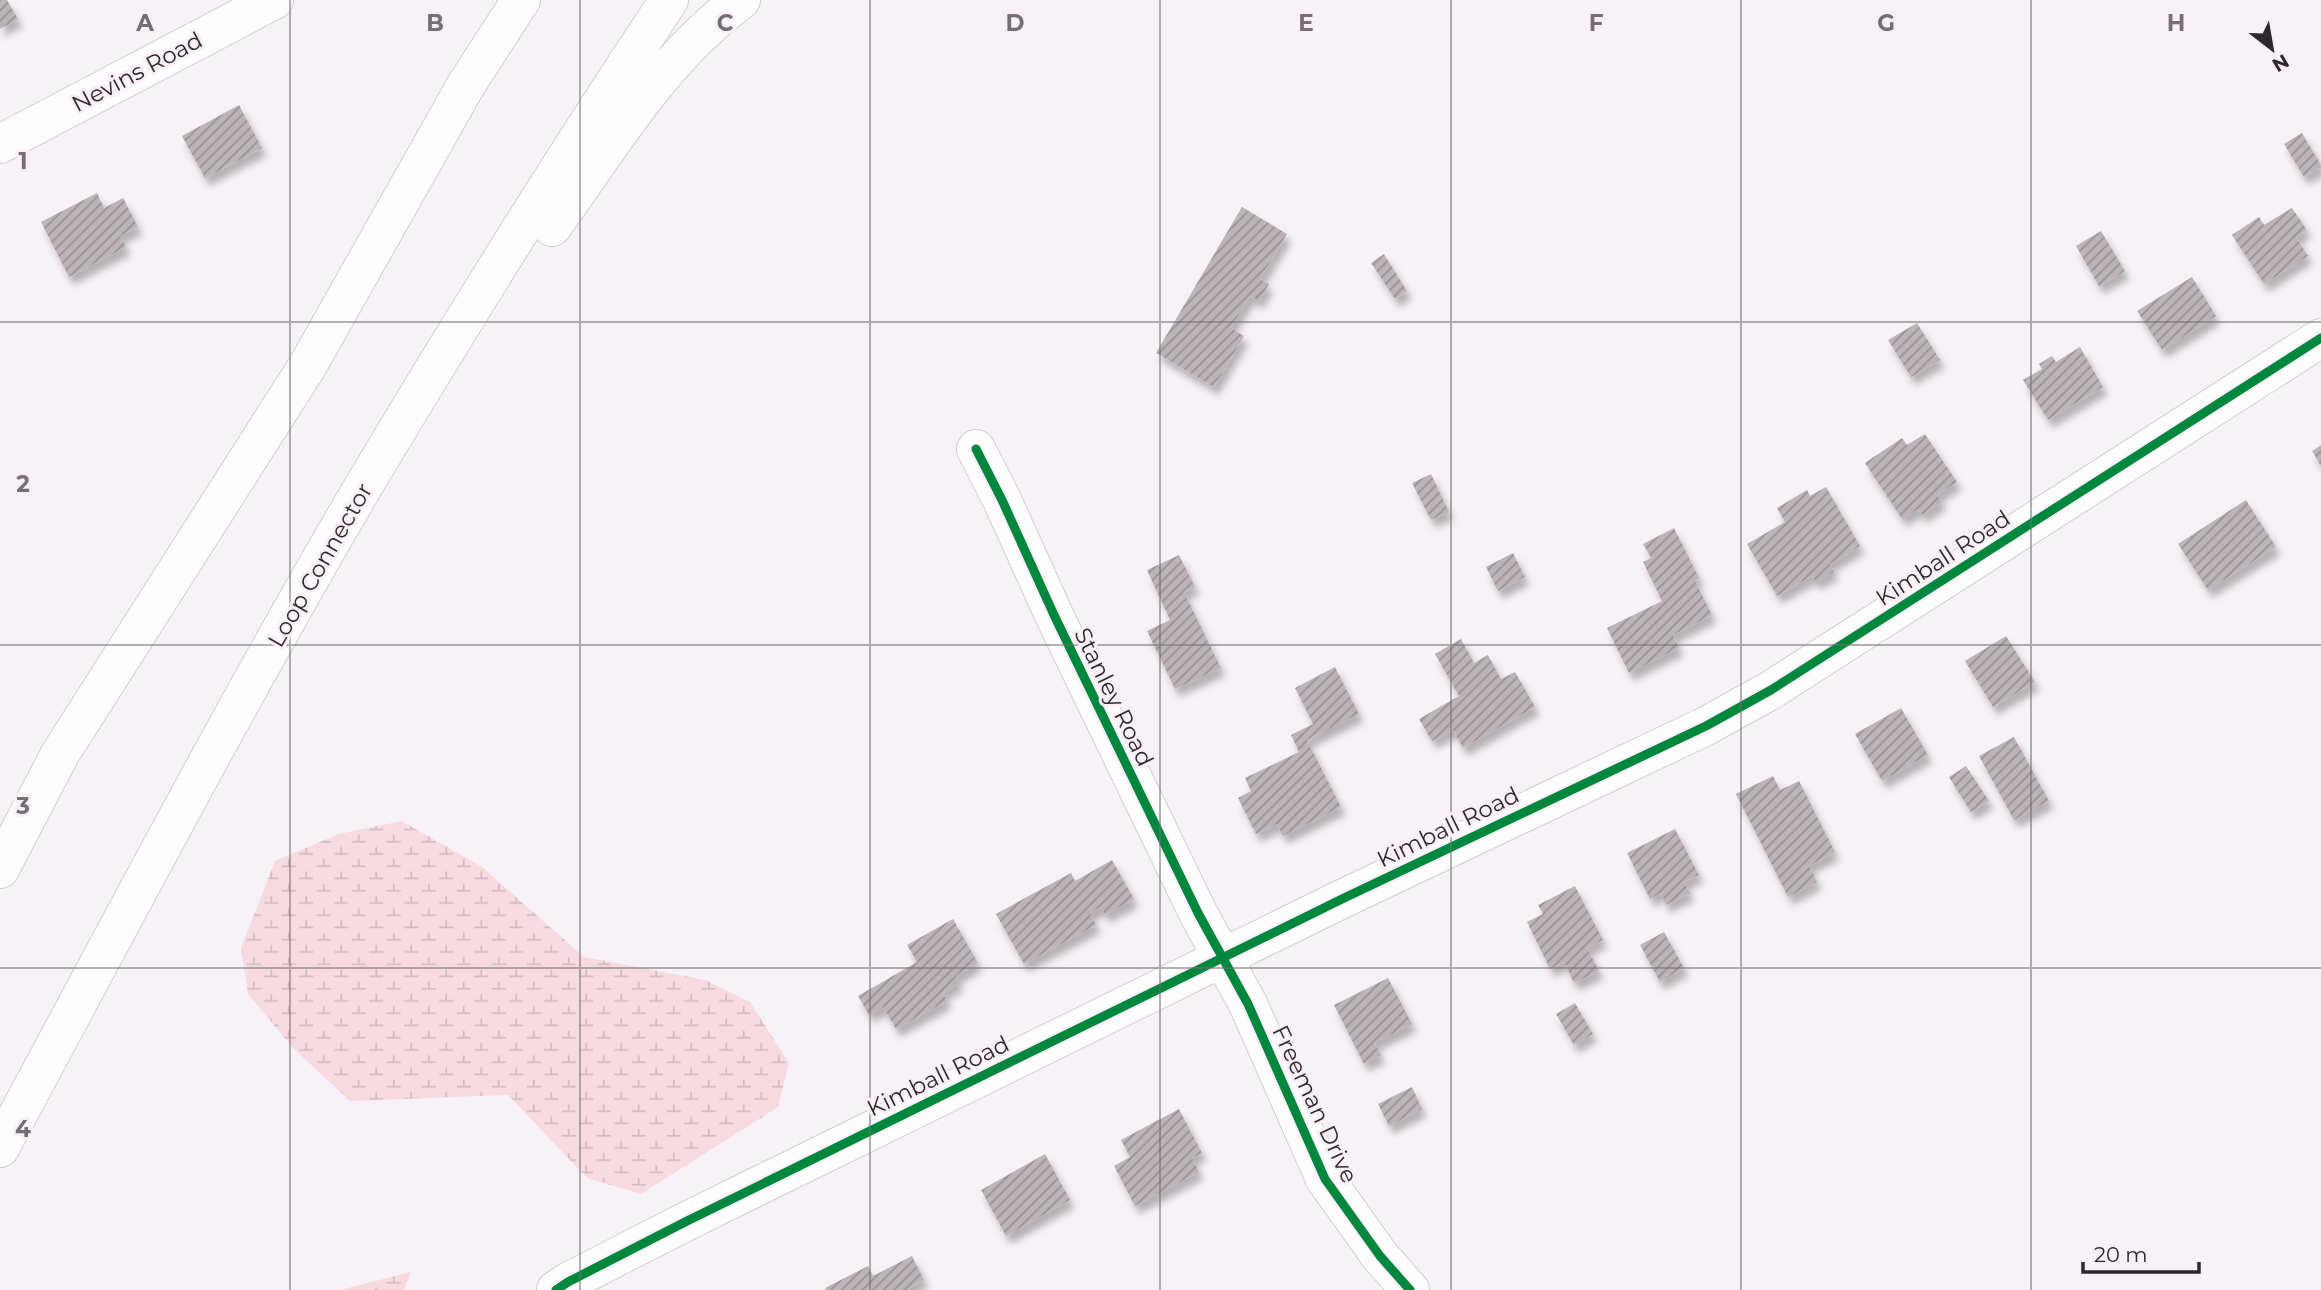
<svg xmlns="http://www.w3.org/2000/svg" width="2321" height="1290" font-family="Montserrat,sans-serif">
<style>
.wetland{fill:url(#wetland-marsh)}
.building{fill:url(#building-hatch);filter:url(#shadow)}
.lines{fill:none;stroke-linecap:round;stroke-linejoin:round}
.minor-casing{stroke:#d1cdd1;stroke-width:40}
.highway-casing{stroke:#d1cdd1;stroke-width:40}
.minor{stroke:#fefdfe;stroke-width:38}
.highway{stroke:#fefdfe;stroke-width:38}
.cycleway-casing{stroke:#faeff8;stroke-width:13}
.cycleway{stroke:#00873e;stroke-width:9}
.grid{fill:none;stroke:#736f72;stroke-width:2;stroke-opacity:0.55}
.labels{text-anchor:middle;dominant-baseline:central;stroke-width:6;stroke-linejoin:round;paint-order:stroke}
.street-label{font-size:23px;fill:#2c282b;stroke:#faeff8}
.grid-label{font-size:23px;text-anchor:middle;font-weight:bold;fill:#736f72;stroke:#faeff8;stroke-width:6;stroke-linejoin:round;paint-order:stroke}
</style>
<defs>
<pattern id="wetland-marsh" width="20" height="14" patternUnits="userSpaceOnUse" patternTransform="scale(1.75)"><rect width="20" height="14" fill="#f8dbe0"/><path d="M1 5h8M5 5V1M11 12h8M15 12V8" fill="none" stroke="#d5bcc0"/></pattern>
<pattern id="building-hatch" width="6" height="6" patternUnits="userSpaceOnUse" patternTransform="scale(1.75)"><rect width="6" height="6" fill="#bdb3b8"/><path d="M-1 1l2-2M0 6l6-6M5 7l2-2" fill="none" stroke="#9a9296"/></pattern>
<filter id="shadow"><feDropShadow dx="4.5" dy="8" stdDeviation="3.5" flood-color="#0004"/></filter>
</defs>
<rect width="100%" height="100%" fill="#f7f2f7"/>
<!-- wetland -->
<path class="wetland" d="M402 821 482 867 584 957 705 980 750 1002 789 1063 778 1107 641 1194 587 1178 508 1095 350 1101 294 1049 248 994 241 948 275 861 339 834Z
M411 1272 404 1290H340Z"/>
<!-- building -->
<path class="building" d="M0 0H7L18 19 0 29Z
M239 105 262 148 205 178 182 136Z
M2302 133 2321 165V167L2304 177 2284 144Z
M97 193 104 208 123 198 138 227 120 236 126 247 69 277 41 222Z
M1242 207 1287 234 1260 279 1269 284 1259 301 1250 296 1231 328 1244 336 1214 387 1156 353Z
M2292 208 2307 230 2296 237 2308 256 2264 284 2232 235 2259 217 2264 225Z
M2101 231 2125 271 2099 286 2076 246Z
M1384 254 1407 291 1395 299 1371 263Z
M2192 277 2216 316 2162 350 2137 311Z
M1917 323 1940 360 1911 377 1888 340Z
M2080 347 2103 387 2048 420 2023 380 2042 369 2039 364 2052 356 2056 362Z
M1925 434 1957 482 1937 495 1942 502 1922 515 1918 509 1902 519 1865 463 1902 438 1907 445Z
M2321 445V466L2312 451Z
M1431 474 1449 512 1431 520 1412 483Z
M1826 487 1860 546 1830 564 1834 572 1816 582 1812 576 1777 596 1747 544 1785 522 1777 508 1807 490 1810 496Z
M2246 500 2276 547 2208 590 2178 544Z
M1674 528 1699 578 1695 581 1712 615 1673 635 1679 648 1629 673 1607 628 1662 601 1643 562 1651 558 1643 544Z
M1513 553 1525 577 1498 591 1486 567Z
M1179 555 1195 587 1184 592 1221 668 1175 689 1147 631 1170 620 1147 570Z
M2006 636 2035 682 1993 707 1965 661Z
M1461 639 1474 663 1488 655 1501 679 1515 672 1535 707 1463 748 1453 730 1432 741 1419 719 1459 696 1435 654Z
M1335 667 1359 714 1307 740 1341 807 1283 836 1277 824 1256 834 1238 798 1251 791 1245 778 1299 752 1291 735 1313 724 1295 688Z
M1901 708 1928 755 1882 781 1855 734Z
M2014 737 2049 801 2014 820 1979 756Z
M1966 766 1989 801 1971 812 1949 777Z
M1773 776 1780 790 1799 781 1835 852 1809 866 1817 882 1788 897 1736 794Z
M1675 829 1699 875 1684 882 1690 893 1666 905 1661 893 1650 899 1627 853Z
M1112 860 1134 899 1105 915 1101 907 1090 913 1096 925 1024 964 996 914 1071 873 1075 881Z
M1575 886 1603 940 1587 948 1599 971 1574 983 1564 962 1550 969 1527 922 1543 914 1538 905Z
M953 919 978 963 956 976 959 983 943 993 947 1001 896 1029 883 1007 869 1015 858 996 917 962 907 945Z
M1664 932 1684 968 1660 982 1640 945Z
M1388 978 1412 1024 1374 1043 1381 1055 1364 1064 1334 1005Z
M1575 1003 1593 1034 1574 1045 1556 1014Z
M1412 1087 1422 1109 1389 1126 1378 1104Z
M1179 1109 1202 1153 1192 1158 1199 1172 1135 1206 1114 1166 1130 1157 1121 1140Z
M1045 1154 1070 1200 1006 1236 981 1190Z
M912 1256 924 1280 906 1290H826L825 1288 868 1266 873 1276Z"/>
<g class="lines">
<defs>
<path id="minor" d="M0 144 274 0
M976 449 1002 500 1054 615 1198 913 1248 1004 1325 1179 1380 1256 1410 1290
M556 1290 568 1282 687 1221 1342 899 1706 726 1771 690 2321 338"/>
<path id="highway" d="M552 227C609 148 661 59 741 0
M0 869 60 754 308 365 466 85 521 0
M0 1148C118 929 234 707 360 492 459 326 562 161 669 0"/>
</defs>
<!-- minor casing -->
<use href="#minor" class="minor-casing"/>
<!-- highway casing -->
<use href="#highway" class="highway-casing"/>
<!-- minor -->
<use href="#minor" class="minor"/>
<!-- highway -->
<use href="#highway" class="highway"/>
<defs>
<path id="cycleway" d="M976 449 1002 500 1054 615 1198 913 1248 1004 1325 1179 1380 1256 1410 1290
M556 1290 568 1282 687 1221 1342 899 1706 726 1771 690 2321 338"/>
</defs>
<!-- cycleway casing -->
<use href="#cycleway" class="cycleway-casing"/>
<!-- cycleway -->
<use href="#cycleway" class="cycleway"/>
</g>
<!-- grid -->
<path class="grid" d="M290 0V1290M580 0V1290M870 0V1290M1160 0V1290M1451 0V1290M1741 0V1290M2031 0V1290M0 322H2321M0 645H2321M0 968H2321"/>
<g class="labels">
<!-- street labels -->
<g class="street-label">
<text transform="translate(137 72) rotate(-28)">Nevins Road</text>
<text transform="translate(1943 558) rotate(-33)">Kimball Road</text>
<text transform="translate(320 565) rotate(-60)">Loop Connector</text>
<text transform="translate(1114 697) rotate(64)">Stanley Road</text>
<text transform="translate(1448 827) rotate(-26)">Kimball Road</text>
<text transform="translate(938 1076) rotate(-26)">Kimball Road</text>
<text transform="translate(1315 1104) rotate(65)">Freeman Drive</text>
</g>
</g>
<g class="grid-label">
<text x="145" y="31">A</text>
<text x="435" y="31">B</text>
<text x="725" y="31">C</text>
<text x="1015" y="31">D</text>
<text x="1306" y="31">E</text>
<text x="1596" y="31">F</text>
<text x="1886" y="31">G</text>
<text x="2176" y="31">H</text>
<text x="23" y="169">1</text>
<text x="23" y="492">2</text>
<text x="23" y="814">3</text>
<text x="23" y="1137">4</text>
</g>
<!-- north arrow -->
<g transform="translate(2272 49) rotate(149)" stroke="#faeff8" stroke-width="5" paint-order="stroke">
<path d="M0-5L12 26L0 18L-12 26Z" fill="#2c282b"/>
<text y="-10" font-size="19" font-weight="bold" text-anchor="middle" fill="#2c282b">N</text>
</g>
<!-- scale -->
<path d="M2083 1262v10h116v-10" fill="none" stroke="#2c282b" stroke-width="3.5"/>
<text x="2094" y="1262" font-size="21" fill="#2c282b" stroke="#faeff8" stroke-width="5" paint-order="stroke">20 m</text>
</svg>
